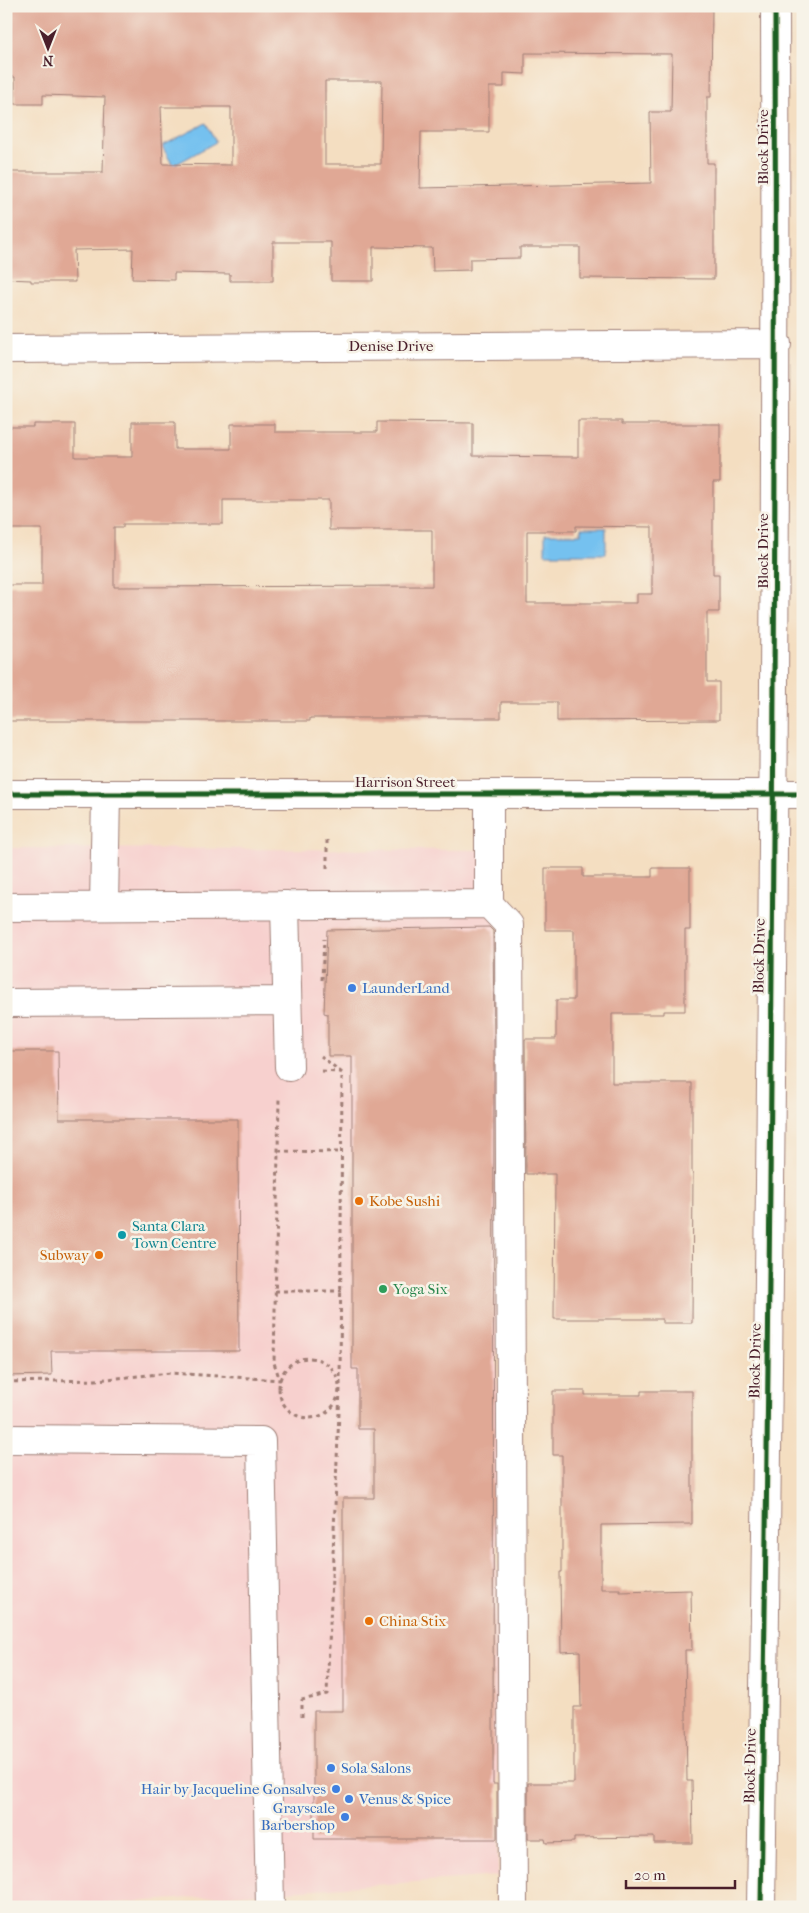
<svg xmlns="http://www.w3.org/2000/svg" width="809" height="1913" font-family="'IM FELL French Canon',serif">
<style>
.built{fill:#f7d0ce}
.water{fill:#75c1ef;stroke:#60708d}
.building{fill:#e0a895;fill-rule:evenodd}
.lines{fill:none;stroke-linecap:round;stroke-linejoin:round}
.minor-casing{stroke:#9f7e76;stroke-width:30}
.path{stroke:#9f7e76;stroke-width:3;stroke-dasharray:4 4;stroke-linecap:butt}
.minor{stroke:#fff;stroke-width:28}
.cycleway-casing{stroke:#f7f3e8;stroke-width:8}
.cycleway{stroke:#1b5e20;stroke-width:5}
.shop-dot{fill:#3f7fe0;stroke:#f7f3e8;stroke-width:2}
.food-dot{fill:#e8710a;stroke:#f7f3e8;stroke-width:2}
.culture-dot{fill:#0f9aa8;stroke:#f7f3e8;stroke-width:2}
.leisure-dot{fill:#2e9e5b;stroke:#f7f3e8;stroke-width:2}
.labels{text-anchor:middle;dominant-baseline:central;stroke-width:5;stroke-linejoin:round;paint-order:stroke}
.street-label{font-size:15px;fill:#4a1f2b;stroke:#f7f3e8}
.shop-label{font-size:15px;fill:#366cbe;stroke:#f7f3e8;text-anchor:start}
.food-label{font-size:15px;fill:#c56008;stroke:#f7f3e8;text-anchor:start}
.culture-label{font-size:15px;fill:#0d838f;stroke:#f7f3e8;text-anchor:start}
.leisure-label{font-size:15px;fill:#27864d;stroke:#f7f3e8;text-anchor:start}
</style>
<rect width="100%" height="100%" fill="#f7f3e8"/>
<filter id="ink" filterUnits="userSpaceOnUse"><feTurbulence type="fractalNoise" baseFrequency=".02" numOctaves="2"/><feDisplacementMap in="SourceGraphic" scale="10" xChannelSelector="R" yChannelSelector="G"/><feConvolveMatrix kernelMatrix="1 2 1 2 8 2 1 2 1" color-interpolation-filters="sRGB"/></filter>
<filter id="wash" filterUnits="userSpaceOnUse"><feTurbulence type="fractalNoise" baseFrequency=".0096" numOctaves="4" result="noise"/><feDisplacementMap in="SourceGraphic" scale="20" xChannelSelector="R" yChannelSelector="G"/><feGaussianBlur stdDeviation="1.12" result="paint"/><feColorMatrix in="noise" values="0 0 0 0 0 0 0 0 0 0 0 0 0 0 0 0 0 1.4 0 .05"/><feComposite in="paint" operator="in"/></filter>
<g filter="url(#wash)">
<rect width="100%" height="100%" fill="#f4dec1"/>
<!-- built -->
<path class="built" d="M6 848 496 850 498 1876 63 1907H6Z"/>
<!-- water -->
<path class="water" d="M206 123 216 142 173 166 162 146Z
M581 528H606V554H545V534H581Z"/>
<g id="blocks">
<!-- building -->
<path class="building" d="M6 6H712L711 97H707V163H714V279L580 278V247H520V258L470 259V270L433 271 432 248 373 247V281H331V242H273V281H230V274L174 273V280L132 279 133 249 74 250 75 282H31V280L6 279V172H103L105 97 43 95V104H15V77H6ZM525 53 672 54 671 112H650L651 183 420 188 421 132H489V87H504V73L525 74ZM325 81H382L381 164H325ZM161 107H231V165L163 164Z
M578 421H622V424H720V482H713V574H719V612H707V682H719V720L557 721V702H501V718H310V721H6V585H42V529H6V427H33V424H75V457H132V422H175V449H231V424H275V432H377V422L473 423V456L578 457ZM223 500H329V530H432V586L114 587V527H123V524H223ZM576 526 652 527V594H637V603H527V531H576Z
M545 868H583V877H652V868H690V930H685V1011H664V1014H612V1083H692V1173H693L692 1323H662V1319H554L555 1174H526L525 1039H556V1000H574V930H545Z
M489 927 493 931 494 1039 493 1784H497V1839H314V1711H343V1498H374V1429H358V1369H352V1056H328V1014L324 1013 327 930Z
M6 1051H58L59 1119H238L239 1351H51L52 1375 6 1376Z
M553 1391H585V1395H641V1391H692V1524L601 1525V1589H620V1592L691 1590 692 1650H685L687 1781H692L693 1843H654V1837L574 1838V1842L546 1843 545 1839H528V1783H574V1707H581L580 1651 561 1652 560 1572H562V1455H553Z"/>
</g>
</g>
<g filter="url(#ink)">
<use href="#blocks" fill-opacity="0" stroke="#9f7e76" stroke-width="1"/>
<g class="lines">
<defs>
<path id="minor" d="M6 349 777 344
M6 794H803
M489 794V904L509 925 513 1907
M285 905 289 1067
M104 906 106 794
M6 907 489 904
M6 1003 287 1001
M6 1439 261 1441 270 1907
M761 1907C770 1273 777 640 775 6"/>
</defs>
<!-- minor casing -->
<use href="#minor" class="minor-casing"/>
<!-- path -->
<path class="path" d="M327 840V872
M322 980 324 939
M322 1071 340 1072
M278 1151 342 1152
M275 1291H342
M279 1388a30 30 0 1 1 60 0a30 30 0 1 1-60 0Z
M6 1382 96 1380 171 1373 280 1380 274 1363 279 1098
M302 1717V1700L327 1694 340 1389 342 1073 321 1056"/>
<!-- minor -->
<use href="#minor" class="minor"/>
<defs>
<path id="cycleway" d="M6 794H803
M761 1907C770 1273 777 640 775 6"/>
</defs>
<!-- cycleway casing -->
<use href="#cycleway" class="cycleway-casing"/>
<!-- cycleway -->
<use href="#cycleway" class="cycleway"/>
</g>
</g>
<!-- markers -->
<g class="shop-dot">
<circle cx="352" cy="988" r="5"/>
<circle cx="331" cy="1768" r="5"/>
<circle cx="336" cy="1789" r="5"/>
<circle cx="349" cy="1799" r="5"/>
<circle cx="345" cy="1817" r="5"/>
</g>
<g class="food-dot">
<circle cx="359" cy="1201" r="5"/>
<circle cx="99" cy="1255" r="5"/>
<circle cx="369" cy="1621" r="5"/>
</g>
<circle class="culture-dot" cx="122" cy="1235" r="5"/>
<circle class="leisure-dot" cx="383" cy="1289" r="5"/>
<g class="labels">
<!-- street labels -->
<g class="street-label">
<text transform="translate(763 147) rotate(-90)">Block Drive</text>
<text x="391" y="346">Denise Drive</text>
<text transform="translate(763 551) rotate(-90)">Block Drive</text>
<text x="405" y="782">Harrison Street</text>
<text transform="translate(759 956) rotate(-89)">Block Drive</text>
<text transform="translate(755 1361) rotate(-89)">Block Drive</text>
<text transform="translate(750 1766) rotate(-89)">Block Drive</text>
</g>
<!-- shop labels -->
<g class="shop-label">
<text x="362" y="988">LaunderLand</text>
<text x="341" y="1768">Sola Salons</text>
<text x="326" y="1789" text-anchor="end">Hair by Jacqueline Gonsalves</text>
<text x="359" y="1799">Venus &amp; Spice</text>
<text x="335" y="1808" text-anchor="end">Grayscale<tspan x="335" dy="17">Barbershop</tspan></text>
</g>
<!-- food labels -->
<g class="food-label">
<text x="369" y="1201">Kobe Sushi</text>
<text x="89" y="1255" text-anchor="end">Subway</text>
<text x="379" y="1621">China Stix</text>
</g>
<!-- culture labels -->
<g class="culture-label">
<text x="132" y="1226">Santa Clara<tspan x="132" dy="17">Town Centre</tspan></text>
</g>
<!-- leisure labels -->
<g class="leisure-label">
<text x="393" y="1289">Yoga Six</text>
</g>
</g>
<!-- margin -->
<rect width="809" height="1913" fill="none" stroke="#f7f3e8" stroke-width="25"/>
<!-- north arrow -->
<g transform="translate(48 48) rotate(180)" stroke="#f7f3e8" stroke-width="4" paint-order="stroke">
<path d="M0-4L9 19L0 12L-9 19Z" fill="#4a1f2b"/>
<text y="-8" font-size="14" font-weight="bold" text-anchor="middle" fill="#4a1f2b">N</text>
</g>
<!-- scale -->
<path d="M626 1880v8h109v-8" fill="none" stroke="#4a1f2b" stroke-width="2.5"/>
<text x="634" y="1880" font-size="15" fill="#4a1f2b" stroke="#f7f3e8" stroke-width="4" paint-order="stroke">20 m</text>
</svg>
